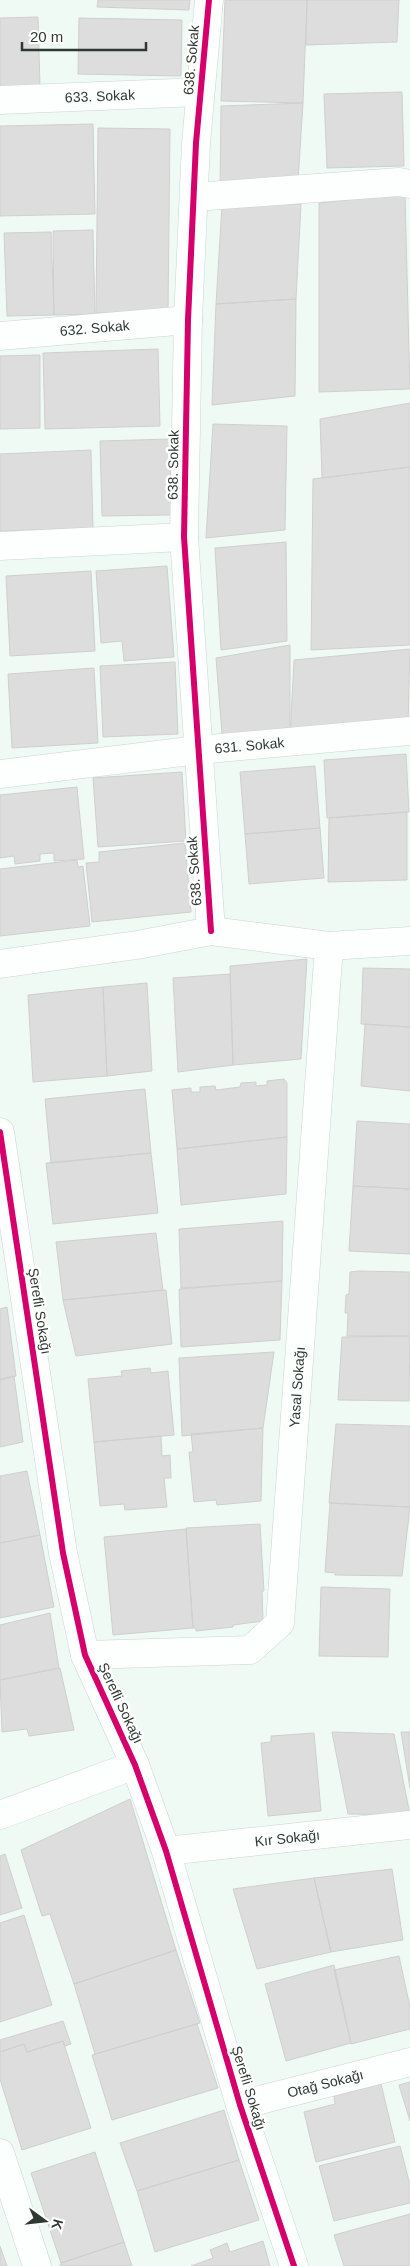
<svg xmlns="http://www.w3.org/2000/svg" width="410" height="2266" font-family="Helvetica,sans-serif">
<style>
.building{fill:#ddd;stroke:#d0cfcf}
.lines{fill:none;stroke-linecap:round;stroke-linejoin:round}
.minor-casing{stroke:#cbd5d0;stroke-width:29}
.minor{stroke:#fdfefe;stroke-width:28}
.cycleway-casing{stroke:#fff;stroke-width:9}
.cycleway{stroke:#d6006c;stroke-width:6}
.labels{text-anchor:middle;dominant-baseline:central;stroke-width:5;stroke-linejoin:round;paint-order:stroke}
.street-label{font-size:14px;fill:#2f3933;stroke:#fff}
</style>
<rect width="100%" height="100%" fill="#f0faf5"/>
<!-- building -->
<path class="building" d="M98 0H190L189 10 97 7Z
M225 0H307L303 103 221 101Z
M307 0H399L397 42 306 45Z
M38 17 40 86 0 87V18Z
M79 18 182 20 181 76 78 74Z
M402 92 404 166 327 168 324 94Z
M303 103 298 181 220 189 221 106Z
M93 124 95 214 0 216V126Z
M98 128 170 129 168 314 96 313Z
M405 194 410 389 319 392V203Z
M301 204 296 299 216 304 222 205Z
M93 230 95 314 54 315 53 231Z
M51 232 54 315 7 316 4 233Z
M296 299 295 396 212 405 216 304Z
M158 349 160 426 45 429 43 353Z
M40 355V428L0 429V356Z
M410 403V467L322 478 320 419Z
M213 424 287 426 285 530 206 538Z
M170 439 171 515 102 516 100 441Z
M91 450 93 528 0 531V454Z
M410 467V645L311 650 313 479Z
M286 542 287 641 221 650 215 548Z
M167 566 174 657 124 661 122 641 101 643 96 571Z
M91 571 95 651 10 656 6 576Z
M290 645V737L223 746 216 658Z
M410 649 408 725 290 737 294 660Z
M175 662 178 734 103 737 100 666Z
M94 668 98 743 12 748 8 674Z
M406 754 409 812 327 818 324 760Z
M315 766 320 828 245 834 240 772Z
M182 772 186 841 98 847 93 778Z
M77 787 84 859 54 861V853L40 854V861L15 864 14 856 0 858V795Z
M407 812V880L328 882 329 818Z
M320 828 324 878 249 884 245 834Z
M185 843 191 912 92 922 86 863 99 862V852Z
M77 860 78 867 83 866 90 926 0 936V869Z
M307 959 301 1059 233 1065 230 966Z
M363 968 410 969V1027L361 1024Z
M230 974 233 1065 178 1072 173 978Z
M147 983 152 1071 107 1076 103 987Z
M103 987 107 1076 33 1082 28 995Z
M365 1024 410 1027V1091L361 1086Z
M284 1079 287 1083V1137L177 1149 172 1090 191 1088V1092H200V1087L215 1086 216 1090 240 1087 241 1083 256 1082V1086L267 1085V1081Z
M145 1089 151 1153 51 1163 45 1099Z
M357 1121 410 1124V1189L353 1186Z
M287 1137 286 1194 181 1205 177 1149Z
M151 1153 158 1213 53 1224 46 1163Z
M353 1186 410 1189V1254L349 1251Z
M283 1221 282 1281 181 1288 179 1229Z
M156 1233 163 1290 63 1300 56 1242Z
M359 1271 410 1272V1336H347L348 1313H345L346 1295 349 1294 350 1272Z
M282 1281 280 1340 181 1347 179 1289Z
M166 1290 172 1344 76 1356 63 1300Z
M7 1307 16 1376 0 1380V1309Z
M410 1336 409 1401 338 1400 342 1337Z
M274 1352 263 1428 182 1436 179 1358Z
M150 1368 151 1373 168 1371 174 1435 94 1442 88 1379 122 1376 121 1371Z
M14 1376 23 1442 0 1447V1379Z
M336 1424 410 1426V1507L329 1503Z
M263 1428 261 1501 217 1505 216 1500 194 1502 189 1452H193L191 1434Z
M161 1436 162 1456 170 1455 171 1478H164L167 1507 125 1510 124 1504 100 1506 94 1442Z
M27 1471 40 1535 0 1543V1476Z
M330 1503 410 1507 402 1576 335 1575V1573L325 1572Z
M260 1524 264 1591H262L263 1621 233 1625V1627L196 1631V1628H193L186 1528Z
M186 1529 193 1628 113 1635 104 1537Z
M40 1535 54 1607 0 1618V1543Z
M321 1587 390 1589 388 1657 319 1656Z
M50 1613 59 1668 0 1680V1625Z
M60 1668 74 1730 29 1736 27 1729 2 1732 0 1680Z
M332 1732 394 1734 410 1815 348 1814Z
M401 1732H410V1788Z
M314 1733 321 1811 268 1816 261 1743 271 1742V1736Z
M130 1799 176 1950 74 1984 50 1914 42 1916 21 1850Z
M5 1854 22 1908 0 1915V1856Z
M392 1869 403 1940 331 1952 314 1878Z
M314 1878 331 1952 257 1969 233 1889Z
M24 1915 52 2005 0 2022V1923Z
M176 1950 200 2023 95 2054 74 1984Z
M399 1956 410 2007V2029L351 2044 334 1970Z
M334 1965 351 2043 286 2061 265 1984Z
M63 2021 71 2044 65 2046 63 2041 27 2052 24 2044 0 2052V2040Z
M197 2024 218 2088 112 2120 92 2055Z
M63 2041 91 2128 22 2150 0 2079V2052L24 2044 27 2052Z
M410 2082V2121L399 2085Z
M381 2084 395 2142 316 2162 304 2112 335 2104 334 2096Z
M224 2110 239 2160 137 2191 120 2143Z
M400 2146 410 2185V2203L334 2221 319 2166Z
M95 2152 124 2242 61 2263 31 2173Z
M239 2160 259 2220 155 2252 137 2191Z
M410 2214V2266H344L334 2235Z
M263 2241 270 2266H191L213 2258 210 2250 227 2243 230 2252Z
M124 2242 132 2266H60L61 2263Z
M0 2246 7 2266H0Z"/>
<g class="lines">
<defs>
<g id="minor">
<path d="M209 0 196 143 188 320 184 537 211 931"/>
<path id="s1" d="M0 100 200 92"/>
<path d="M195 197 399 182 410 184"/>
<path id="s2" d="M0 336 188 320"/>
<path d="M0 546 184 537"/>
<path id="s3" d="M0 774 198 750 410 731"/>
<path d="M0 964 137 945 211 931 329 946 410 941"/>
<path d="M0 1132 63 1553 85 1655 135 1765 166 1851 240 2105 294 2266"/>
<path id="s4" d="M85 1655 250 1650 280 1623 329 946"/>
<path d="M0 1815 135 1765"/>
<path id="s5" d="M166 1851 410 1825"/>
<path id="s6" d="M240 2105 410 2062"/>
<path d="M0 2153 37 2266"/>
</g>
</defs>
<!-- minor casing -->
<use href="#minor" class="minor-casing"/>
<!-- minor -->
<use href="#minor" class="minor"/>
<defs>
<path id="cycleway" d="M209 0 196 143 188 320 184 537 211 931
M0 1132 63 1553 85 1655 135 1765 166 1851 240 2105 294 2266"/>
</defs>
<!-- cycleway casing -->
<use href="#cycleway" class="cycleway-casing"/>
<!-- cycleway -->
<use href="#cycleway" class="cycleway"/>
</g>
<g class="labels">
<!-- street labels -->
<g class="street-label">
<text transform="translate(191 60) rotate(-85)">638. Sokak</text>
<text stroke="none"><textPath href="#s1" startOffset="100">633. Sokak</textPath></text>
<text stroke="none"><textPath href="#s2" startOffset="95">632. Sokak</textPath></text>
<text transform="translate(173 465) rotate(-89)">638. Sokak</text>
<text stroke="none"><textPath href="#s3" startOffset="251">631. Sokak</textPath></text>
<text transform="translate(194 871) rotate(-94)">638. Sokak</text>
<text transform="translate(40 1311) rotate(81)">Şerefli Sokağı</text>
<text stroke="none"><textPath href="#s4" startOffset="442">Yasal Sokağı</textPath></text>
<text transform="translate(121 1703) rotate(65)">Şerefli Sokağı</text>
<text stroke="none"><textPath href="#s5" startOffset="122">Kır Sokağı</textPath></text>
<text stroke="none"><textPath href="#s6" startOffset="88">Otağ Sokağı</textPath></text>
<text transform="translate(249 2088) rotate(73)">Şerefli Sokağı</text>
</g>
</g>
<!-- north arrow -->
<g transform="translate(45 2221) rotate(105)" stroke="#ffffff" stroke-width="4" paint-order="stroke">
<path d="M0-4L9 19L0 12L-9 19Z" fill="#2f3933"/>
<text y="-8" font-size="14" font-weight="bold" text-anchor="middle" fill="#2f3933">K</text>
</g>
<!-- scale -->
<path d="M22 42v8h124v-8" fill="none" stroke="#2f3933" stroke-width="2.5"/>
<text x="30" y="42" font-size="15" fill="#2f3933" stroke="#ffffff" stroke-width="4" paint-order="stroke">20 m</text>
</svg>
